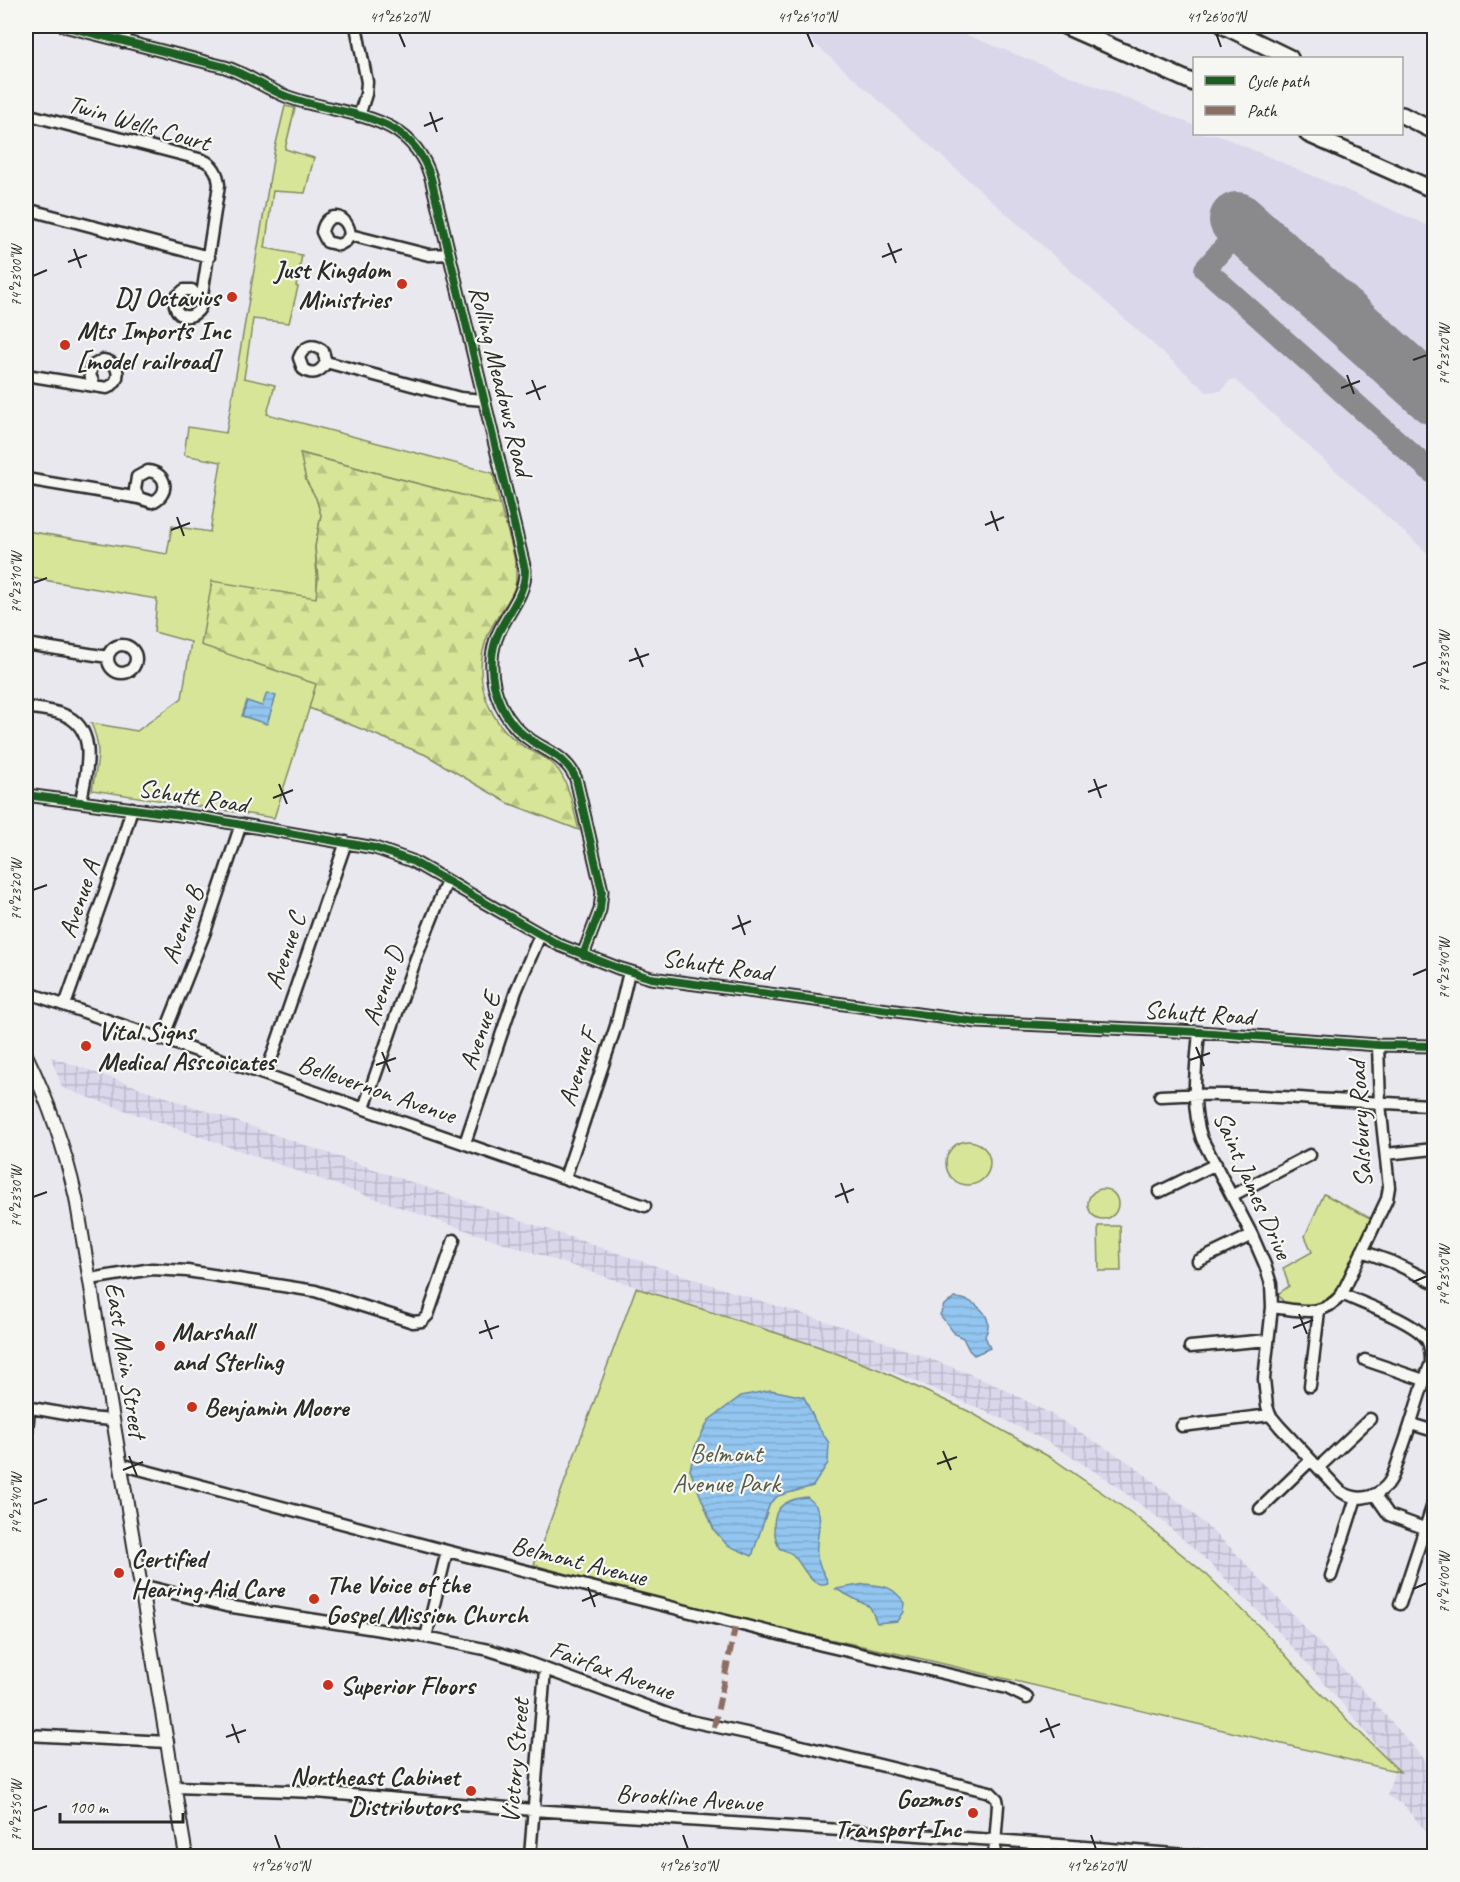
<svg xmlns="http://www.w3.org/2000/svg" width="1460" height="1882" font-family="Caveat,sans-serif">
<style>
.built{fill:#dad7eb}
.industrial{fill:url(#industrial-grid)}
.green{fill:#d7e598;stroke:#818862;stroke-width:1.5}
.forest{fill:url(#forest-firs);stroke:#818862;stroke-width:1.5}
.water{fill:url(#water-rules);stroke:#6987a1;stroke-width:1.5}
.lines{fill:none;stroke-linecap:round;stroke-linejoin:round}
.taxiway{stroke:#8a8a8d;stroke-width:22}
.runway{stroke:#8a8a8d;stroke-width:56}
.minor-casing{stroke:#2b2b2b;stroke-width:15}
.major-casing{stroke:#2b2b2b;stroke-width:16}
.highway-casing{stroke:#2b2b2b;stroke-width:20}
.minor{stroke:#f6f6f2;stroke-width:10}
.major{stroke:#f6f6f2;stroke-width:12}
.highway{stroke:#f6f6f2;stroke-width:15}
.quiet{stroke:#8d6e63;stroke-width:6;stroke-dasharray:12 6;stroke-linecap:butt}
.cycleway-casing{stroke:#f6f6f2;stroke-width:11}
.cycleway{stroke:#1b5e20;stroke-width:8}
.ticks{fill:none;stroke:#2b2b2b;stroke-width:2}
.poi-dot{fill:#c8321e;stroke:#f6f6f2;stroke-width:2}
.labels{text-anchor:middle;dominant-baseline:central;stroke-width:4.5;stroke-linejoin:round;paint-order:stroke}
.street-label{font-size:26px;fill:#2b2b2b;stroke:#f6f6f2}
.poi-label{font-size:26px;font-weight:bold;fill:#2b2b2b;stroke:#f6f6f2;text-anchor:start}
.park-label{font-size:26px;fill:#565a46;stroke:#f6f6f2}
.neatline{fill:none;stroke:#2b2b2b;stroke-width:2}
.ticks-label{font-size:15px;text-anchor:middle;fill:#2b2b2b}
</style>
<defs>
<pattern id="industrial-grid" width="8" height="8" patternUnits="userSpaceOnUse" patternTransform="scale(1.5)"><rect width="8" height="8" fill="#dad7eb"/><path d="M0 4h8M4 0v8" fill="none" stroke="#bbb9ca"/></pattern>
<pattern id="forest-firs" width="22" height="20" patternUnits="userSpaceOnUse" patternTransform="scale(1.5)"><rect width="22" height="20" fill="#d7e598"/><path d="M5 1l3.5 6h-7zM16 11l3.5 6h-7z" fill="#b9c583"/></pattern>
<pattern id="water-rules" width="6" height="5" patternUnits="userSpaceOnUse" patternTransform="scale(1.5)"><rect width="6" height="5" fill="#92c5ef"/><path d="M0 2.5h6" fill="none" stroke="#7ea9cd"/></pattern>
</defs>
<rect width="100%" height="100%" fill="#e9e8ef"/>
<filter id="ink" filterUnits="userSpaceOnUse"><feTurbulence type="fractalNoise" baseFrequency=".0167" numOctaves="2"/><feDisplacementMap in="SourceGraphic" scale="12" xChannelSelector="R" yChannelSelector="G"/><feConvolveMatrix kernelMatrix="1 2 1 2 8 2 1 2 1" color-interpolation-filters="sRGB"/></filter>
<g filter="url(#ink)">
<!-- built -->
<path class="built" d="M795 26H944L1194 125V134H1216L1434 228V559L1235 380H1230L1221 391 1207 392Z"/>
<!-- industrial -->
<path class="industrial" d="M51 1057 564 1235 736 1293 850 1329 965 1372 1004 1389 1051 1414 1133 1465 1189 1510 1232 1549 1374 1702 1434 1770V1840L1403 1805 1387 1796 1395 1769 1349 1711 1275 1628 1204 1558 1166 1524 1108 1480 1046 1441 1001 1418 901 1375 453 1226 62 1088Z"/>
<!-- green -->
<path class="green" d="M285 106 295 108 285 149 314 158 305 193 273 191 265 248 302 255 296 286 298 287 289 323 253 319 244 378 275 385 267 414 493 473 500 505 301 453 306 480 316 498 321 515 315 547 317 578V684L274 818 92 790C97 763 103 750 91 723L137 731 182 698 191 642 154 632 157 599 26 577V531L167 554 172 526 210 532 221 462 184 455 188 427 226 433 275 148Z
M946 1163a22 22 0 1 1 44 0a22 22 0 1 1-44 0Z
M1088 1204a15 15 0 1 1 30 0a15 15 0 1 1-30 0Z
M1324 1194 1372 1219 1333 1298C1318 1309 1302 1307 1284 1303L1278 1294 1289 1286 1283 1268 1312 1252 1305 1236Z
M1098 1226H1120L1121 1271H1099Z
M636 1288 817 1346 880 1370 968 1411 1053 1459 1133 1514 1208 1576 1263 1630 1315 1688 1400 1772 927 1660 709 1613 534 1565Z"/>
<!-- forest -->
<path class="forest" d="M300 453 500 505C506 527 520 565 515 586 512 598 503 608 497 618 483 639 478 664 483 688 489 714 505 736 528 749 537 754 548 758 555 766 570 782 573 810 579 830L508 803 426 755 309 708 316 684 201 645 212 581 316 598 318 578 315 547 321 515 316 498 306 480Z"/>
<!-- water -->
<path class="water" d="M267 693 276 696 267 724 242 716 247 701 262 706Z
M955 1298C974 1298 996 1316 985 1336L990 1348 974 1355 969 1350 963 1338 955 1334 940 1315 944 1305Z
M771 1390 804 1397 817 1425 829 1443 828 1463 813 1486 778 1496 770 1503 752 1556 727 1545 714 1530 690 1470 695 1447 709 1420 741 1396Z
M807 1497C830 1513 814 1533 817 1556 818 1565 825 1575 828 1583 809 1589 804 1565 792 1554 789 1552 783 1550 779 1548 768 1519 774 1500 807 1497Z
M865 1584C886 1586 892 1586 905 1603L904 1612 898 1621 877 1623 870 1607 836 1589Z"/>
<g class="lines">
<!-- taxiway -->
<path class="taxiway" d="M1243 226 1205 269 1434 474"/>
<!-- runway -->
<path class="runway" d="M1237 220 1434 397"/>
<defs>
<path id="minor" d="M64 26 225 67C247 74 266 89 288 97 344 117 410 110 431 178L525 570C526 603 494 621 492 659 490 691 505 724 532 741 551 753 567 758 576 779L602 891 600 910 583 955
M356 26 367 82 366 94 359 116
M123 42 129 26
M26 114 203 160C214 165 218 173 219 185L200 308C190 323 172 316 175 298L184 290H192L200 299
M26 209 209 257
M350 235 346 241 339 245 327 242 322 232C326 210 348 213 350 235L429 255 449 254
M326 362C321 372 313 376 303 369L299 358C303 347 313 342 323 351L326 362 460 398 484 400
M26 375 107 388C123 381 120 362 103 360L92 366 90 375 95 386
M26 479 139 498 152 502C170 495 168 473 148 471L137 477 135 490 139 498
M26 644 108 657
M108 659a14 14 0 1 1 28 0a14 14 0 1 1-28 0Z
M26 707C37 709 51 710 62 714 100 728 86 772 81 801
M26 795 203 818 375 848 412 861 559 945 618 968 651 978 977 1022 1199 1032 1378 1045 1434 1046
M26 992 645 1206
M65 1005 118 855 132 808
M1199 1032C1196 1069 1190 1104 1202 1139L1252 1235 1265 1265 1271 1284 1272 1307 1264 1379 1267 1406 1270 1415 1280 1427 1340 1491C1355 1501 1373 1500 1386 1486 1394 1478 1397 1463 1401 1452 1412 1423 1419 1392 1431 1363 1431 1356 1431 1347 1427 1340 1416 1322 1363 1304 1342 1294
M162 1040 205 932 241 824
M266 1074 346 842
M1160 1096C1252 1091 1343 1103 1434 1105
M364 1108 416 958 447 881
M465 1143 516 991 540 935
M1386 1154 1434 1149
M565 1178 616 1026 629 972
M1159 1192 1216 1164
M1233 1195 1310 1155
M1362 1251 1392 1262 1433 1282
M1198 1261 1252 1235
M90 1279 152 1269 187 1271 315 1291 413 1322 422 1321 428 1315 454 1240
M1272 1307C1300 1310 1322 1319 1342 1294L1387 1199 1389 1187 1380 1104 1378 1045
M1190 1347 1268 1340
M1365 1360 1424 1380
M1310 1386 1319 1311
M26 1407 88 1418 113 1420
M1411 1424 1434 1431
M1182 1426 1270 1415
M26 1443 29 1408
M120 1464 447 1551 822 1645 1007 1688 1027 1698
M1319 1467 1370 1419
M1375 1495 1389 1515 1424 1528
M1260 1509 1311 1460
M1331 1576 1356 1498
M141 1585 226 1606 426 1637 489 1650 518 1659 681 1719 765 1737 990 1792 997 1799 998 1805 994 1856
M1400 1604 1434 1501
M426 1637 447 1551
M26 1735 168 1742
M176 1787 315 1792 533 1810 995 1840 1199 1856
M530 1856 545 1669"/>
<path id="major" d="M26 1055C48 1100 65 1149 76 1198L186 1856"/>
<path id="highway" d="M1065 26 1194 83
M1224 26 1290 58
M1402 115 1434 131
M1308 134 1434 190"/>
</defs>
<!-- minor casing -->
<use href="#minor" class="minor-casing"/>
<!-- major casing -->
<use href="#major" class="major-casing"/>
<!-- highway casing -->
<use href="#highway" class="highway-casing"/>
<!-- minor -->
<use href="#minor" class="minor"/>
<!-- major -->
<use href="#major" class="major"/>
<!-- highway -->
<use href="#highway" class="highway"/>
<!-- quiet -->
<path class="quiet" d="M714 1727 736 1623"/>
<defs>
<path id="cycleway" d="M64 26 225 67C247 74 266 89 288 97 344 117 410 110 431 178L525 570C526 603 494 621 492 659 490 691 505 724 532 741 551 753 567 758 576 779L602 891 600 910 583 955
M26 795 203 818 375 848 412 861 559 945 618 968 651 978 977 1022 1199 1032 1378 1045 1434 1046"/>
</defs>
<!-- cycleway casing -->
<use href="#cycleway" class="cycleway-casing"/>
<!-- cycleway -->
<use href="#cycleway" class="cycleway"/>
</g>
</g>
<!-- ticks -->
<path class="ticks" d="M399 33 405 47M807 33 813 47M1216 33 1221 47M430 112 437 132M424 126 443 118M888 243 896 263M74 249 81 268M882 257 902 249M68 262 87 255M33 276 47 270M1413 360 1427 355M1347 375 1354 394M532 380 540 400M1341 388 1360 381M526 394 546 386M991 511 998 531M177 517 184 536M985 525 1004 517M171 530 190 523M33 583 47 578M635 648 643 667M629 661 649 654M1413 667 1427 662M1094 779 1101 798M279 784 287 804M1088 792 1107 785M273 798 293 790M33 890 47 885M738 915 745 935M732 929 751 921M1413 975 1427 969M1196 1047 1204 1066M382 1052 390 1072M1190 1060 1210 1053M376 1065 396 1058M841 1183 848 1203M33 1197 47 1192M835 1197 854 1189M1413 1282 1427 1276M1299 1314 1307 1334M485 1320 492 1339M1293 1328 1313 1320M479 1333 499 1326M943 1451 951 1470M129 1456 137 1476M937 1464 957 1457M123 1470 143 1462M33 1504 47 1499M588 1587 595 1607M1413 1589 1427 1583M582 1601 601 1593M1046 1718 1054 1738M232 1724 239 1743M1040 1732 1060 1724M226 1737 246 1730M33 1811 47 1806M275 1835 280 1849M683 1835 688 1849M1091 1835 1096 1849"/>
<!-- markers -->
<g class="poi-dot">
<circle cx="402" cy="284" r="6"/>
<circle cx="232" cy="297" r="6"/>
<circle cx="65" cy="345" r="6"/>
<circle cx="86" cy="1046" r="6"/>
<circle cx="160" cy="1346" r="6"/>
<circle cx="192" cy="1407" r="6"/>
<circle cx="119" cy="1573" r="6"/>
<circle cx="314" cy="1599" r="6"/>
<circle cx="328" cy="1685" r="6"/>
<circle cx="471" cy="1791" r="6"/>
<circle cx="973" cy="1813" r="6"/>
</g>
<g class="labels">
<!-- street labels -->
<g class="street-label">
<text transform="translate(139 123) rotate(16)">Twin Wells Court</text>
<text transform="translate(501 381) rotate(76)">Rolling Meadows Road</text>
<text transform="translate(193 796) rotate(9)">Schutt Road</text>
<text transform="translate(79 899) rotate(-71)">Avenue A</text>
<text transform="translate(182 925) rotate(-70)">Avenue B</text>
<text transform="translate(285 951) rotate(-71)">Avenue C</text>
<text transform="translate(717 965) rotate(8)">Schutt Road</text>
<text transform="translate(383 986) rotate(-71)">Avenue D</text>
<text transform="translate(1199 1013) rotate(4)">Schutt Road</text>
<text transform="translate(480 1031) rotate(-71)">Avenue E</text>
<text transform="translate(578 1068) rotate(-72)">Avenue F</text>
<text transform="translate(377 1089) rotate(19)">Bellevernon Avenue</text>
<text transform="translate(1360 1124) rotate(-93)">Salsbury Road</text>
<text transform="translate(1253 1185) rotate(66)">Saint James Drive</text>
<text transform="translate(126 1360) rotate(81)">East Main Street</text>
<text transform="translate(579 1561) rotate(14)">Belmont Avenue</text>
<text transform="translate(612 1670) rotate(20)">Fairfax Avenue</text>
<text transform="translate(515 1761) rotate(-85)">Victory Street</text>
<text transform="translate(689 1798) rotate(4)">Brookline Avenue</text>
</g>
<!-- poi labels -->
<g class="poi-label">
<text x="390" y="269" text-anchor="end">Just Kingdom<tspan x="390" dy="30">Ministries</tspan></text>
<text x="220" y="297" text-anchor="end">DJ Octavius</text>
<text x="77" y="330">Mts Imports Inc<tspan x="77" dy="30">[model railroad]</tspan></text>
<text x="98" y="1031">Vital Signs<tspan x="98" dy="30">Medical Asscoicates</tspan></text>
<text x="172" y="1331">Marshall<tspan x="172" dy="30">and Sterling</tspan></text>
<text x="204" y="1407">Benjamin Moore</text>
<text x="131" y="1558">Certified<tspan x="131" dy="30">Hearing Aid Care</tspan></text>
<text x="326" y="1584">The Voice of the<tspan x="326" dy="30">Gospel Mission Church</tspan></text>
<text x="340" y="1685">Superior Floors</text>
<text x="459" y="1776" text-anchor="end">Northeast Cabinet<tspan x="459" dy="30">Distributors</tspan></text>
<text x="961" y="1798" text-anchor="end">Gozmos<tspan x="961" dy="30">Transport Inc</tspan></text>
</g>
<!-- park labels -->
<g class="park-label">
<text x="726" y="1453">Belmont<tspan x="726" dy="30">Avenue Park</tspan></text>
</g>
</g>
<!-- margin -->
<rect width="1460" height="1882" fill="none" stroke="#f6f6f2" stroke-width="66"/>
<!-- legend -->
<rect x="1193" y="57" width="210" height="78" fill="#f6f6f2" stroke="#a5a5a2" stroke-width="1.5"/>
<rect x="1205" y="76" width="30" height="9" fill="#1b5e20" stroke="#a5a5a2" stroke-width="1.5"/>
<text x="1247" y="87" font-size="18" fill="#2b2b2b">Cycle path</text>
<rect x="1205" y="106" width="30" height="9" fill="#8d6e63" stroke="#a5a5a2" stroke-width="1.5"/>
<text x="1247" y="117" font-size="18" fill="#2b2b2b">Path</text>
<!-- scale -->
<path d="M60 1813v9h123v-9" fill="none" stroke="#2b2b2b" stroke-width="3"/>
<text x="69" y="1813" font-size="18" fill="#2b2b2b" stroke="#f6f6f2" stroke-width="4.5" paint-order="stroke">100 m</text>
<rect x="33" y="33" width="1394" height="1816" class="neatline"/>
<g class="ticks-label">
<text x="399" y="22">41°26'20"N</text>
<text x="807" y="22">41°26'10"N</text>
<text x="1216" y="22">41°26'00"N</text>
<text transform="translate(16 276) rotate(-90)" y="5">74°23'00"W</text>
<text transform="translate(1444 355) rotate(-90)" y="5">74°23'20"W</text>
<text transform="translate(16 583) rotate(-90)" y="5">74°23'10"W</text>
<text transform="translate(1444 662) rotate(-90)" y="5">74°23'30"W</text>
<text transform="translate(16 890) rotate(-90)" y="5">74°23'20"W</text>
<text transform="translate(1444 969) rotate(-90)" y="5">74°23'40"W</text>
<text transform="translate(16 1197) rotate(-90)" y="5">74°23'30"W</text>
<text transform="translate(1444 1276) rotate(-90)" y="5">74°23'50"W</text>
<text transform="translate(16 1504) rotate(-90)" y="5">74°23'40"W</text>
<text transform="translate(1444 1583) rotate(-90)" y="5">74°24'00"W</text>
<text transform="translate(16 1811) rotate(-90)" y="5">74°23'50"W</text>
<text x="280" y="1871">41°26'40"N</text>
<text x="688" y="1871">41°26'30"N</text>
<text x="1096" y="1871">41°26'20"N</text>
</g>
</svg>
